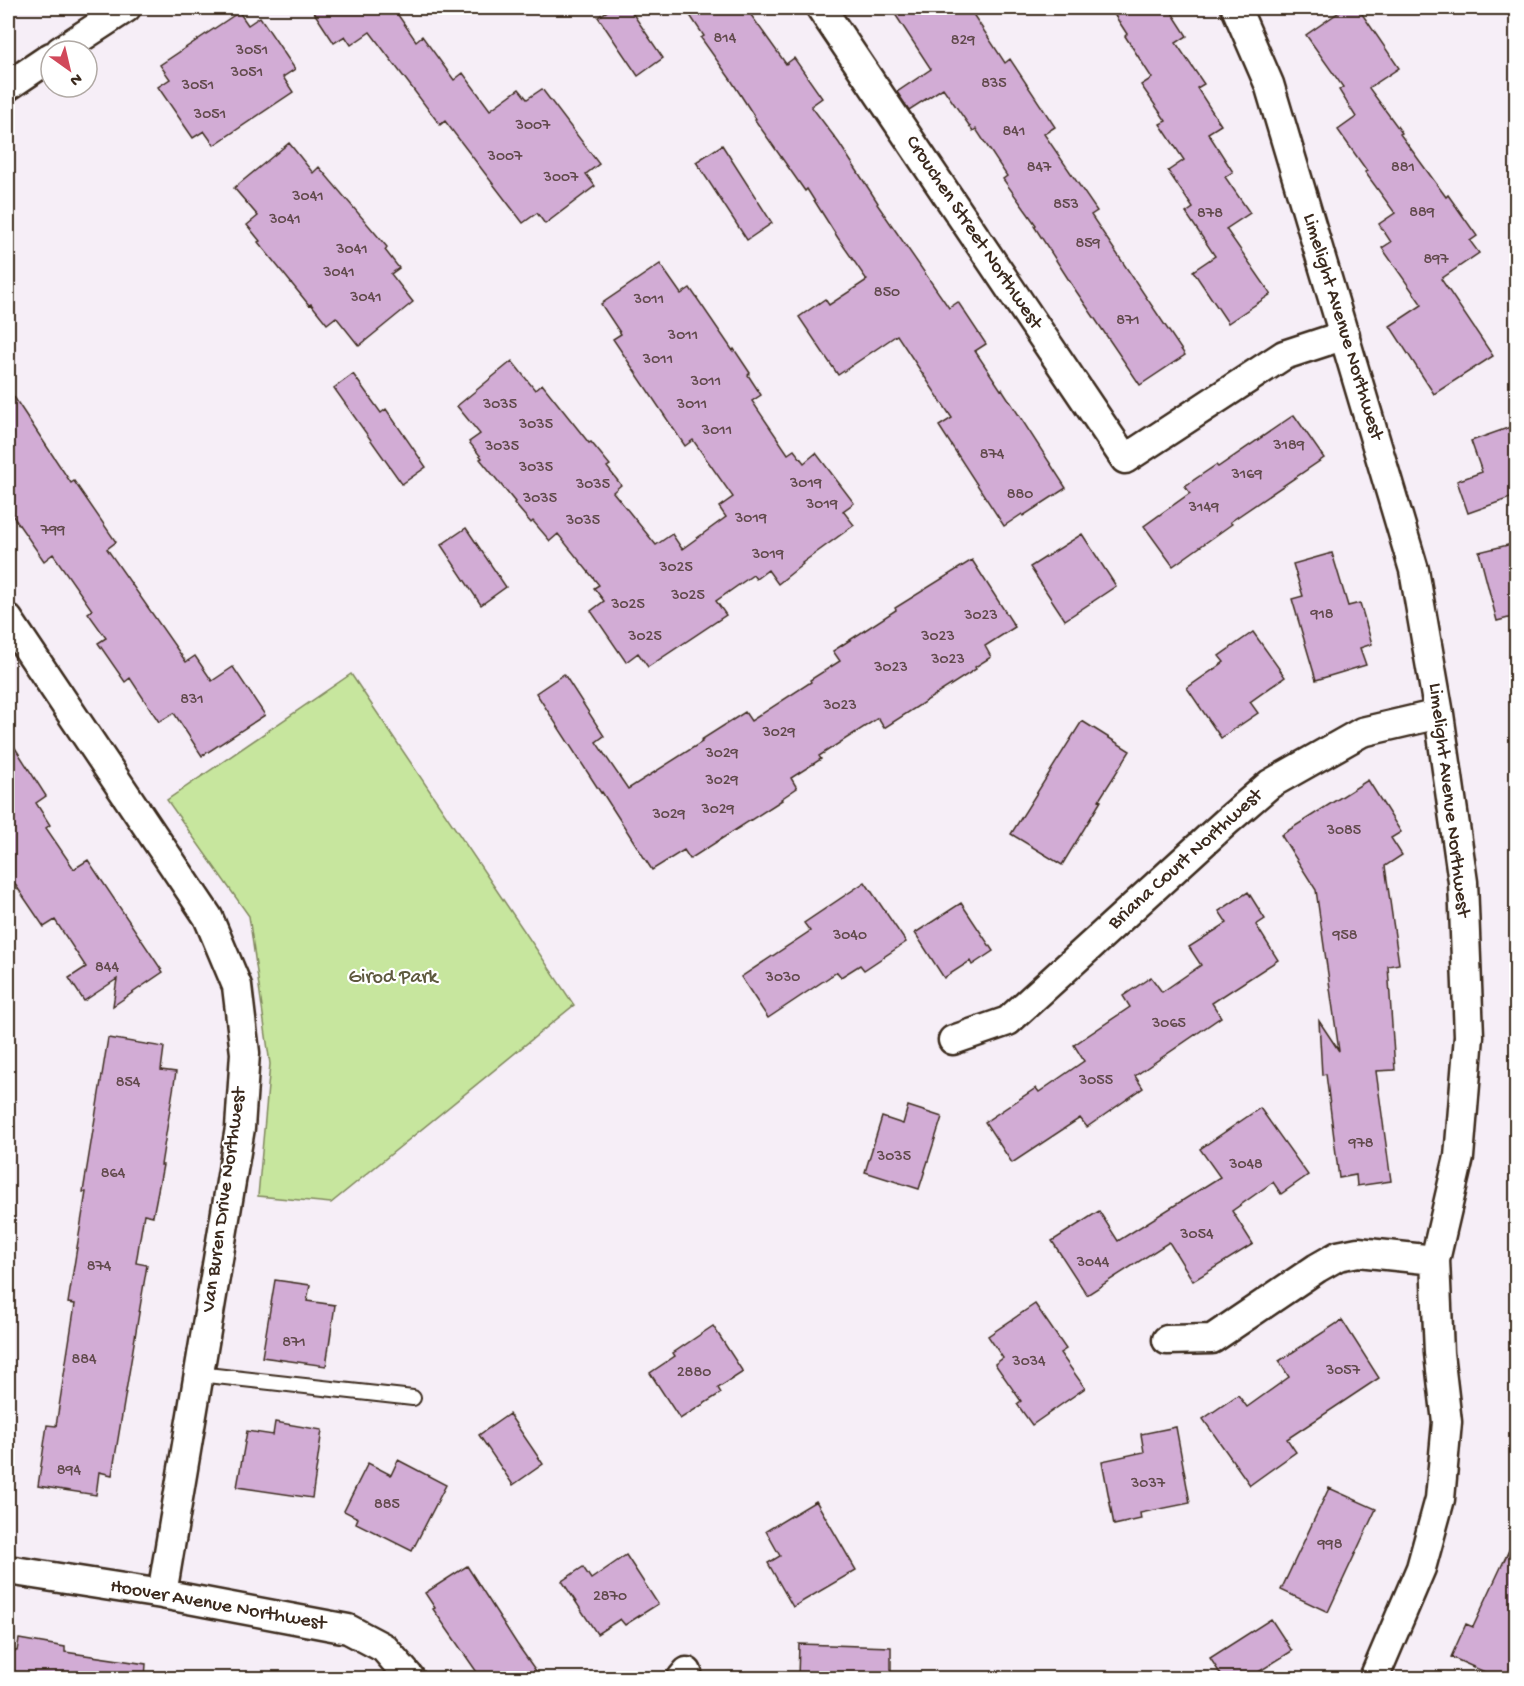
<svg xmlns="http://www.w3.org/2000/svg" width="1524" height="1686" font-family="'Gochi Hand',sans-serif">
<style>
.green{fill:#c7e69e;stroke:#81885e;stroke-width:1.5}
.building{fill:#d2acd5;stroke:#3b2a1e;stroke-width:1.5}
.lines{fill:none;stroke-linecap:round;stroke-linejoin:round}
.service-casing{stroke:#3b2a1e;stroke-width:18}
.minor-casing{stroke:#3b2a1e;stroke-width:33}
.service{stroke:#fff;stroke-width:14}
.minor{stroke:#fff;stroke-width:28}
.labels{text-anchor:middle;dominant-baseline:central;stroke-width:4.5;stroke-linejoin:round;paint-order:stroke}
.number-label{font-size:16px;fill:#614a4c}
.street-label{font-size:20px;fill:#3b2a1e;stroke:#fff}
.park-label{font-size:20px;fill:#5e593e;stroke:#fff}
</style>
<rect width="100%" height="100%" fill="#f6eef7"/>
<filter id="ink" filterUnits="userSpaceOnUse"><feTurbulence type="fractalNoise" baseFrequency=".0167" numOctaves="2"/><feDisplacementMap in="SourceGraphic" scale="12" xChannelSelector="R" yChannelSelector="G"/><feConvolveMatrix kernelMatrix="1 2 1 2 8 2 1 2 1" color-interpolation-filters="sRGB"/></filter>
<g filter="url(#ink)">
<!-- green -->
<path class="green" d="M351 674 574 1005 331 1203 258 1196 270 1064 249 916 167 800Z"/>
<!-- building -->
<path class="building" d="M311 8H409L398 15 416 41 422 36 454 80 463 73 490 110 519 89 527 99 542 89 599 164 586 174 595 186 545 224 537 213 523 223 445 121 440 125 370 32 351 45 345 36 334 43Z
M612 8H629L663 58 638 76 598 17Z
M685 8H746L786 64 794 58 822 98 811 106 839 143 878 203 877 204 949 308 958 302 986 344 975 351 1001 390 1002 389 1066 488 1023 516 1022 514 1004 526 939 426 952 418 897 335 838 375 799 317 825 299 829 305 867 280 838 238 807 189 805 191 755 120 756 119 731 80 701 38 704 36Z
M891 8H969L1005 63 1010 59 1055 127 1044 134 1097 211 1091 215 1185 355 1140 385 1074 288 1034 226 1036 225 1003 179 1007 176 976 129 973 131 943 88 909 110 897 92 931 69Z
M1110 8H1169L1187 36 1176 43 1204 84 1197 88 1221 125 1208 133 1233 172 1225 177 1250 213 1226 229 1271 294 1228 323 1193 271 1215 256 1186 213 1193 208 1168 171 1184 160 1160 124 1166 121 1141 85 1152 78 1125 36 1127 34Z
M1345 8H1358L1399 68 1369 88 1402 133 1400 134 1446 197 1448 195 1477 236 1470 241 1479 253 1441 279 1493 356 1434 394 1390 326 1422 305 1382 248 1391 242 1379 224 1395 213 1365 172 1367 171 1338 130 1356 117 1339 90 1343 87 1306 35Z
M239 12 248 25 260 17 295 69 283 77 293 92 214 145 204 131 193 138 158 87 170 79 160 65Z
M289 143 313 173 319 167 387 247 385 250 399 268 391 274 413 302 359 346 336 317 327 324 311 304 309 305 258 242 260 241 247 225 258 216 234 188Z
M722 145 772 223 747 240 696 162Z
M660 264 681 294 690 288 733 351 734 349 750 373 748 375 761 395 752 401 788 454 794 450 804 463 816 453 854 503 843 511 854 525 802 563 803 564 778 584 768 570 756 579 753 575 716 601 726 615 648 667 638 653 626 662 591 611 604 601 594 588 599 585 558 534 550 541 533 521 531 523 514 503 515 502 480 459 482 458 469 442 480 434 457 406 512 361 535 390 542 384 589 443 591 442 610 465 607 467 621 485 613 492 656 545 672 534 682 549 726 517 719 507 733 497 693 440 685 446 613 339 621 334 601 304Z
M353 374 381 413 386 409 426 467 402 484 334 388Z
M8 388 71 483 74 481 116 542 107 549 186 662 195 656 212 681 233 667 265 715 202 756 174 713 159 722 130 678 125 682 98 643 106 638 88 613 92 610 53 554 44 561 8 509Z
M1294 415 1324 458 1230 522 1232 524 1173 566 1144 526 1190 493 1185 486 1216 465 1218 467Z
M1516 425V496L1468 513 1457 481 1482 472 1471 441Z
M466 528 506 587 481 605 441 545Z
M1082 534 1116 586 1065 620 1030 567Z
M1516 543V616L1497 621 1479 552Z
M1332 553 1348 606 1360 603 1372 644 1360 648 1366 665 1316 680 1292 599 1303 596 1293 564Z
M972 560 1015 627 985 646 991 657 975 667 976 669 884 728 878 718 819 756 821 759 791 778 797 788 781 799 782 800 690 859 684 850 652 870 602 792 601 793 536 693 564 674 604 736 596 742 628 789 702 742 701 740 745 712 751 721 811 682 810 680 840 661 833 651 896 610 895 608Z
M1253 632 1285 677 1250 702 1258 713 1221 738 1187 688 1224 662 1219 656Z
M1082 721 1130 751 1099 800 1101 801 1062 865 1011 834Z
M8 737 46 796 36 803 50 825 46 828 74 869 88 860 163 972 113 1006 117 979 84 1001 69 978 86 967 55 920 44 927 8 874Z
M1368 780 1401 832 1391 838 1402 855 1385 866 1399 964 1388 966 1395 1070 1376 1071 1391 1181 1357 1186 1356 1175 1339 1178 1326 1074 1322 1075 1319 1021 1339 1051 1316 890 1281 835Z
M865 882 906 942 864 970 860 965 841 977 837 972 768 1018 741 977 810 931 804 923Z
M1248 892 1265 919 1256 925 1278 960 1212 1003 1221 1017 1135 1076 1143 1088 1087 1127 1080 1118 1012 1163 985 1122 1036 1088 1039 1092 1084 1061 1074 1045 1130 1007 1123 996 1151 977 1162 992 1201 965 1189 947 1227 923 1219 911Z
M961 903 993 951 972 965 970 961 944 978 915 933Z
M108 1038 164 1047 161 1070 176 1072 161 1165H163L153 1216 144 1214 136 1263 147 1265 112 1475 99 1472 96 1495 38 1486 47 1425 56 1426 75 1304 68 1303 86 1192H83Z
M908 1106 942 1117 919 1189 865 1172 882 1117 903 1124Z
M1260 1108 1308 1175 1281 1194 1273 1182 1232 1211 1253 1244 1193 1281 1169 1242 1087 1295 1052 1241 1099 1211 1118 1241 1220 1177 1200 1149Z
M275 1280 310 1285 307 1301 335 1305 326 1366 262 1357Z
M1035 1304 1066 1349 1060 1353 1085 1388 1032 1425 1017 1404 1021 1401 995 1364 1003 1358 988 1336Z
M1342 1320 1379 1378 1287 1439 1296 1452 1250 1485 1203 1419 1238 1395 1247 1407 1289 1377 1279 1361Z
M713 1326 743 1372 718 1388 721 1393 680 1419 650 1373 675 1356 673 1353Z
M509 1414 543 1464 513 1485 479 1435Z
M275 1422 322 1430 312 1498 237 1487 247 1431 273 1435Z
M1176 1427 1190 1503 1140 1513 1141 1519 1114 1525 1102 1461 1144 1452 1141 1434Z
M398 1460 446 1485 412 1551 356 1523 358 1518 344 1511 368 1463 391 1475Z
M1329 1488 1376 1509 1328 1612 1281 1590Z
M816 1501 856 1570 793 1607 768 1563 780 1556 766 1531Z
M1516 1535V1678H1498L1451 1657 1466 1624 1473 1627Z
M626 1555 658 1604 625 1625 620 1619 597 1634 562 1581 583 1567 591 1579Z
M467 1566 517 1644 541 1678H481L433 1609 435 1608 425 1593Z
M1271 1619 1292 1651 1249 1678H1223L1210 1658Z
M19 1639 65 1647V1652L146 1664 145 1678H8V1650L17 1651Z
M799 1644 891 1647V1678H798Z"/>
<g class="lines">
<defs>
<path id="service" d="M198 1374 413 1398"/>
<path id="minor" d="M821 8 1125 459 1284 355 1345 335
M1236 8 1269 84 1414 570 1439 714 1463 882 1469 1036 1459 1157 1435 1260 1439 1353 1447 1422 1440 1499 1421 1568 1374 1678
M60 51 126 8
M8 86 51 57
M8 619 208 917 237 986 245 1053 240 1128 162 1594
M953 1040 1008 1021 1226 822 1270 784 1362 732 1439 714
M1167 1340 1212 1339 1317 1268 1338 1256 1358 1252 1435 1260
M8 1570 162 1594 348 1629 384 1648 410 1678
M682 1678 687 1672"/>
</defs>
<!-- service casing -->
<use href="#service" class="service-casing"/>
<!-- minor casing -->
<use href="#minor" class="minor-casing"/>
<!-- service -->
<use href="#service" class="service"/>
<!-- minor -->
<use href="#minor" class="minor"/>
</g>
</g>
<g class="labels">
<!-- number labels -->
<g class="number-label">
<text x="725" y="39">814</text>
<text x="963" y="41">829</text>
<text x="252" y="51">3051</text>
<text x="247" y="73">3051</text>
<text x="994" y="84">835</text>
<text x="198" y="86">3051</text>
<text x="210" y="115">3051</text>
<text x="533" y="126">3007</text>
<text x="1014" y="132">841</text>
<text x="505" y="157">3007</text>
<text x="1039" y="168">847</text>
<text x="1403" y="168">881</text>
<text x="561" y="178">3007</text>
<text x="308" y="197">3041</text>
<text x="1066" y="205">853</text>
<text x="1422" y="213">889</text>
<text x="1210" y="214">878</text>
<text x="285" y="220">3041</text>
<text x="1088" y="244">859</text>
<text x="352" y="250">3041</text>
<text x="1436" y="260">897</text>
<text x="339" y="273">3041</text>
<text x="887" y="293">850</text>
<text x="366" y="298">3041</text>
<text x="649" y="300">3011</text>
<text x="1128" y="321">871</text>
<text x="683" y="336">3011</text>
<text x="658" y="360">3011</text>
<text x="706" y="382">3011</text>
<text x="500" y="405">3035</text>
<text x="692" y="405">3011</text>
<text x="536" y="425">3035</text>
<text x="717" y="431">3011</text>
<text x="1289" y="446">3189</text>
<text x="502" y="447">3035</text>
<text x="992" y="455">874</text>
<text x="536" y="468">3035</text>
<text x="1247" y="475">3169</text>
<text x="806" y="484">3019</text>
<text x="593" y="485">3035</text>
<text x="1020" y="495">880</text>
<text x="540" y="499">3035</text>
<text x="822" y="505">3019</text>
<text x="1204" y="508">3149</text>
<text x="751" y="519">3019</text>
<text x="583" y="521">3035</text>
<text x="53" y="531">799</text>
<text x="768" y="555">3019</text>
<text x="676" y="568">3025</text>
<text x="688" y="596">3025</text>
<text x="628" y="605">3025</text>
<text x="1322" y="615">918</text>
<text x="981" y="616">3023</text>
<text x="645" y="637">3025</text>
<text x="938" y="637">3023</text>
<text x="948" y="660">3023</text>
<text x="891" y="668">3023</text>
<text x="192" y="700">831</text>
<text x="840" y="706">3023</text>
<text x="779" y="733">3029</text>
<text x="722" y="754">3029</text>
<text x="722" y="781">3029</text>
<text x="718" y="810">3029</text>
<text x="669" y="815">3029</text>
<text x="1344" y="831">3085</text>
<text x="850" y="936">3040</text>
<text x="1345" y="936">958</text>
<text x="107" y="968">844</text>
<text x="783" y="978">3030</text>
<text x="1169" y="1024">3065</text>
<text x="1096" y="1081">3055</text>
<text x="128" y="1083">854</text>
<text x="1361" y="1144">978</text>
<text x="894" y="1157">3035</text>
<text x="1246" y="1165">3048</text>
<text x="113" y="1174">864</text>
<text x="1197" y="1235">3054</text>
<text x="1093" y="1263">3044</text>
<text x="99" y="1267">874</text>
<text x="294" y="1343">871</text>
<text x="84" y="1360">884</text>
<text x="1029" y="1362">3034</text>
<text x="1343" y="1371">3057</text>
<text x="694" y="1373">2880</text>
<text x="69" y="1471">894</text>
<text x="1148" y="1484">3037</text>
<text x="387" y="1505">885</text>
<text x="1330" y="1545">998</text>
<text x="610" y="1597">2870</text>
</g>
<!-- street labels -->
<g class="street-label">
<text transform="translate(973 233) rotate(56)">Crouchen Street Northwest</text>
<text transform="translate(1342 327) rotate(73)">Limelight Avenue Northwest</text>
<text transform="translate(1448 800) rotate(83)">Limelight Avenue Northwest</text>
<text transform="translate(1186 860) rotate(-42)">Briana Court Northwest</text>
<text transform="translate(225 1200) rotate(-82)">Van Buren Drive Northwest</text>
<text transform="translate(218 1606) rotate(10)">Hoover Avenue Northwest</text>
</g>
<!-- park labels -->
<g class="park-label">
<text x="393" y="978">Girod Park</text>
</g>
</g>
<!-- margin -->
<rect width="1524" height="1686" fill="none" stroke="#fff" stroke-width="30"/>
<rect x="15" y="15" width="1494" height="1656" fill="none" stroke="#3b2a1e" stroke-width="2" filter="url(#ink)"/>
<!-- north arrow -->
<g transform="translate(69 69) rotate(146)"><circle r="28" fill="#ffffff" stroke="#b1aaa5" stroke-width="1.5"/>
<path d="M0-4.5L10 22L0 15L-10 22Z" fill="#d1495b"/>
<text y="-9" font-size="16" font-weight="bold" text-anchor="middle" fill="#3b2a1e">N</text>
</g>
</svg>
